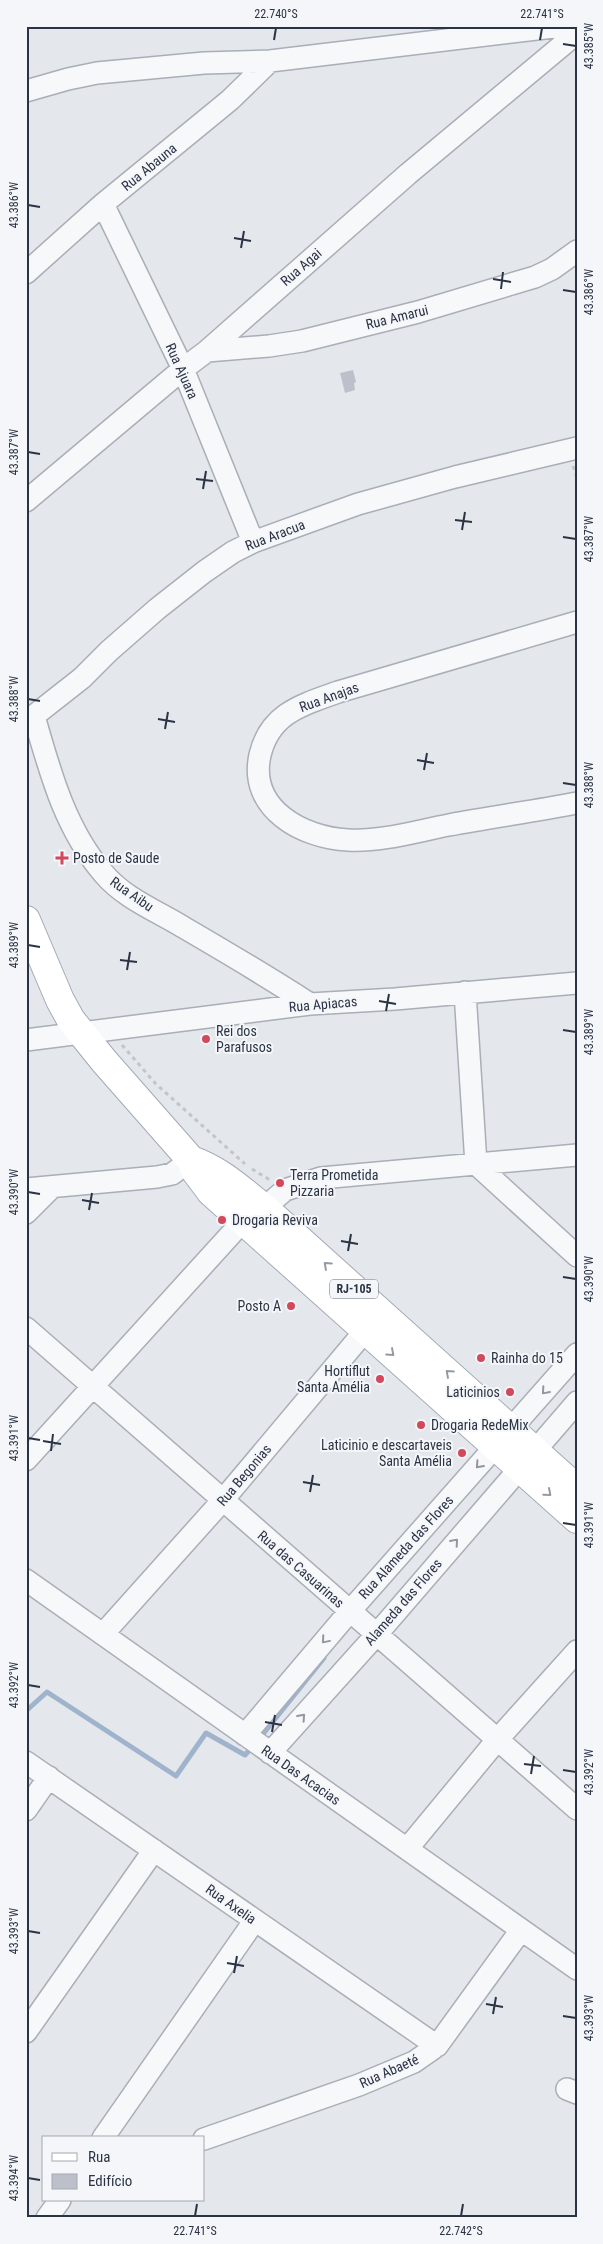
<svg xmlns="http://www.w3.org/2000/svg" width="603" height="2244" font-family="'Roboto Condensed',sans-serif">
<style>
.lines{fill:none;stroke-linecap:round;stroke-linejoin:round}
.stream{stroke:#9fb4cc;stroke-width:5}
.building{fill:#bbc0ca}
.minor-casing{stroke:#a9aeb7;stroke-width:24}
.major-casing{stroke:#a3abb8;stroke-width:30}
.path{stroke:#c2c5cb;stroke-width:3;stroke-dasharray:4 4;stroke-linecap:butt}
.minor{stroke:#f7f8fa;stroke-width:21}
.major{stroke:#fff;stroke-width:28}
.oneway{stroke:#959aa2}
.oneway2{stroke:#9196a0}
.ticks{fill:none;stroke:#2b3445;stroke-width:2}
.poi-dot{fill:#d1495b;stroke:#f4f6f9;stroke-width:2}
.labels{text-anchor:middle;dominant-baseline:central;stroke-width:4;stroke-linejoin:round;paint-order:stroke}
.shield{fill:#f4f6f9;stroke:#676e7b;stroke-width:1}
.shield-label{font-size:12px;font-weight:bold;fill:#2b3445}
.street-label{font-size:14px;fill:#2b3445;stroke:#f4f6f9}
.poi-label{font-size:14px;fill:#2b3445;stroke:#f4f6f9;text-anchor:start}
.neatline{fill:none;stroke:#2b3445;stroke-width:2}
.ticks-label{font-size:12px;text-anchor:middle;fill:#2b3445}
</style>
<rect width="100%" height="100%" fill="#e4e7ec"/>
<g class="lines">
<!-- stream -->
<path class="stream" d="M26 1711 47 1692 176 1776 206 1733 245 1755 254 1745
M259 1739 324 1658"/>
</g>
<!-- building -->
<path class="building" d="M353 370 356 382 354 383 355 390 345 393 340 373Z"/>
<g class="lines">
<defs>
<path id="minor" d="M26 91 68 79 97 73 204 63 270 61 562 26
M103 204 183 369 253 542
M26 273 103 204 230 100 270 61
M207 351 269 346 302 341 418 312 535 277 552 269 577 251
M26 501 183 369 207 351 408 174 577 33
M577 622 338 692C302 705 270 713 260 755 248 809 303 838 348 840 381 842 417 831 449 825 492 817 535 811 577 803
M34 716C50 772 65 829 104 874 124 898 157 911 183 927 226 952 268 977 310 1004
M26 722 82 678 109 651 157 609 204 572 233 552 253 542 358 504 455 477 577 448
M465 992 476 1164 577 1256
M26 1040 310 1004 395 999 577 983
M26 1189 157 1177 172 1174 191 1160
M264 1208 285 1190 321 1178 577 1155
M26 1213 52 1187
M26 1328 577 1809
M26 1460 243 1221
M26 1580 577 1969
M103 1634 223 1500 375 1319
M245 1735 350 1611 577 1354
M270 1753 377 1634 577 1402
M26 1762 437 2046
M26 1810 49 1777
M407 1849 497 1740 577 1651
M26 2032 154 1850
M567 2089 577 2093
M103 2138 255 1920
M204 2139 359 2085 414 2062 437 2046 521 1930
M47 2218 60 2200"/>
<path id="major" d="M26 920 60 1000 71 1020 104 1061 191 1160 196 1172 211 1192 577 1519
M191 1160C220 1170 240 1189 264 1208L577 1489"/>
</defs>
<!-- minor casing -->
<use href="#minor" class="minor-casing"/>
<!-- major casing -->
<use href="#major" class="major-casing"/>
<!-- path -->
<path class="path" d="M573 466 577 478
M122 1045 156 1084 245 1164
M252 1169 270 1180"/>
<!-- minor -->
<use href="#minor" class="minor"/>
<!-- major -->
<use href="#major" class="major"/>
</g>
<!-- one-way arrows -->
<defs><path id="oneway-chevron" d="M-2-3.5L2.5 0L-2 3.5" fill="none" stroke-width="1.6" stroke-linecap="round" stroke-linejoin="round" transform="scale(1.25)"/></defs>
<g class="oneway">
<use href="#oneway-chevron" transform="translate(327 1265) rotate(-138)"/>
<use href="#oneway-chevron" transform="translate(391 1353) rotate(42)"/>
<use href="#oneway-chevron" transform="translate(449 1373) rotate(-138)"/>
<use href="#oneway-chevron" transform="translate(548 1493) rotate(41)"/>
</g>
<g class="oneway2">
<use href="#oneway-chevron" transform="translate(545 1391) rotate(131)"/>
<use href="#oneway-chevron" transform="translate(479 1465) rotate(132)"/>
<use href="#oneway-chevron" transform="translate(455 1542) rotate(-49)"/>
<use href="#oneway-chevron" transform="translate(325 1640) rotate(130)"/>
<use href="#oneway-chevron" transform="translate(302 1717) rotate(-48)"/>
</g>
<!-- ticks -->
<path class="ticks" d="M274 40 276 28M540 40 542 28M563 44 576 46M28 205 40 207M234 238 251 241M241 248 244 231M493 279 511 282M501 289 503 272M563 290 576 292M28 452 40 454M196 479 213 481M203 489 206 471M455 520 472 522M462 530 465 512M563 537 576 539M28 699 40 701M158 719 175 722M165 729 168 712M417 760 434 763M424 770 427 753M563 783 576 785M28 945 40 947M120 960 137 962M127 970 130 952M379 1001 396 1004M386 1011 389 994M563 1030 576 1032M28 1192 40 1194M82 1200 99 1203M89 1210 92 1193M341 1241 358 1244M348 1251 351 1234M563 1277 576 1279M28 1438 40 1440M43 1441 61 1444M51 1451 53 1434M303 1482 320 1485M310 1492 313 1475M563 1523 576 1525M28 1685 40 1687M265 1722 282 1725M272 1732 275 1715M524 1764 541 1766M563 1770 576 1772M531 1774 534 1756M28 1931 40 1933M227 1963 244 1966M234 1973 237 1956M486 2004 503 2007M493 2014 496 1997M563 2016 576 2018M28 2178 40 2180M195 2216 197 2204M461 2216 463 2204"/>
<!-- markers -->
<g class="poi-dot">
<path d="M59.5 850.5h5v5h5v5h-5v5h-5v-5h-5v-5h5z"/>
<circle cx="206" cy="1039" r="5"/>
<circle cx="280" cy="1183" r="5"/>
<circle cx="222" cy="1220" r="5"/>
<circle cx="291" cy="1306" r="5"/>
<circle cx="481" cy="1358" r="5"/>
<circle cx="380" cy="1379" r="5"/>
<circle cx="510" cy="1392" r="5"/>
<circle cx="421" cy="1425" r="5"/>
<circle cx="462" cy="1453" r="5"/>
</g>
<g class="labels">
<!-- shield labels -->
<rect class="shield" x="330" y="1279.5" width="48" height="19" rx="4"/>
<g class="shield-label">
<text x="354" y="1289">RJ-105</text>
</g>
<!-- street labels -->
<g class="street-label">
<text transform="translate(149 167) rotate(-39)">Rua Abauna</text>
<text transform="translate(301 267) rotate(-41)">Rua Agai</text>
<text transform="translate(397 317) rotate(-14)">Rua Amarui</text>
<text transform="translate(182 371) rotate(66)">Rua Ajuara</text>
<text transform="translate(275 535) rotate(-21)">Rua Aracua</text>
<text transform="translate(329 697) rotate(-20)">Rua Anajas</text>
<text transform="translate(132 894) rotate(35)">Rua Aibu</text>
<text transform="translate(323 1004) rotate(-5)">Rua Apiacas</text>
<text transform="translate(244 1475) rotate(-50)">Rua Begonias</text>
<text transform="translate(406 1547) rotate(-48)">Rua Alameda das Flores</text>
<text transform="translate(301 1569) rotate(41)">Rua das Casuarinas</text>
<text transform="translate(403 1602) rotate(-49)">Alameda das Flores</text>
<text transform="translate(301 1775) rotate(35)">Rua Das Acacias</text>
<text transform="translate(231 1904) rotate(35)">Rua Axelia</text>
<text transform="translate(389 2071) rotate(-24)">Rua Abaeté</text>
</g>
<!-- poi labels -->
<g class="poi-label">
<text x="73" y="858">Posto de Saude</text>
<text x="216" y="1031">Rei dos<tspan x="216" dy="16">Parafusos</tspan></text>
<text x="290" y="1175">Terra Prometida<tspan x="290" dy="16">Pizzaria</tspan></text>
<text x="232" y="1220">Drogaria Reviva</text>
<text x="281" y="1306" text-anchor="end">Posto A</text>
<text x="491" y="1358">Rainha do 15</text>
<text x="370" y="1371" text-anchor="end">Hortiflut<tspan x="370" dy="16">Santa Amélia</tspan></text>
<text x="500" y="1392" text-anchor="end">Laticinios</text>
<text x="431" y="1425">Drogaria RedeMix</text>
<text x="452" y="1445" text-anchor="end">Laticinio e descartaveis<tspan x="452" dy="16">Santa Amélia</tspan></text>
</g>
</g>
<!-- border -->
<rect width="603" height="2244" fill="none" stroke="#f4f6f9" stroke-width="55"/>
<!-- legend -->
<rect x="42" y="2136" width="162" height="65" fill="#f4f6f9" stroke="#a4a8b1"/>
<rect x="52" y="2153" width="25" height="8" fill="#ffffff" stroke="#a4a8b1"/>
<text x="88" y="2162" font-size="15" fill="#2b3445">Rua</text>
<rect x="52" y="2174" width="25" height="15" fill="#bbc0ca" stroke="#a4a8b1"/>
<text x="88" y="2186" font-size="15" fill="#2b3445">Edifício</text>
<rect x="28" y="28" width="548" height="2188" class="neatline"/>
<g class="ticks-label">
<text x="276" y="18">22.740°S</text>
<text x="542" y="18">22.741°S</text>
<text transform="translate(589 46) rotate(-90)" y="4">43.385°W</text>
<text transform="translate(14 205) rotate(-90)" y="4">43.386°W</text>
<text transform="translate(589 292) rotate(-90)" y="4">43.386°W</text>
<text transform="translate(14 452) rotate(-90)" y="4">43.387°W</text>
<text transform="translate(589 539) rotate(-90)" y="4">43.387°W</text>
<text transform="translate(14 699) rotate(-90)" y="4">43.388°W</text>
<text transform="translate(589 785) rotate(-90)" y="4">43.388°W</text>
<text transform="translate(14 945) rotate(-90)" y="4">43.389°W</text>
<text transform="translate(589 1032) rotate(-90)" y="4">43.389°W</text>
<text transform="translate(14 1192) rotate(-90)" y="4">43.390°W</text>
<text transform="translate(589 1279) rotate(-90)" y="4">43.390°W</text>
<text transform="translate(14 1438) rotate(-90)" y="4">43.391°W</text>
<text transform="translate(589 1525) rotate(-90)" y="4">43.391°W</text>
<text transform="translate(14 1685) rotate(-90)" y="4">43.392°W</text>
<text transform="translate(589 1772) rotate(-90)" y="4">43.392°W</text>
<text transform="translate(14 1931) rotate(-90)" y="4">43.393°W</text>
<text transform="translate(589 2018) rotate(-90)" y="4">43.393°W</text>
<text transform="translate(14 2178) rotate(-90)" y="4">43.394°W</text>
<text x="195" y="2235">22.741°S</text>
<text x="461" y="2235">22.742°S</text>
</g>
</svg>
